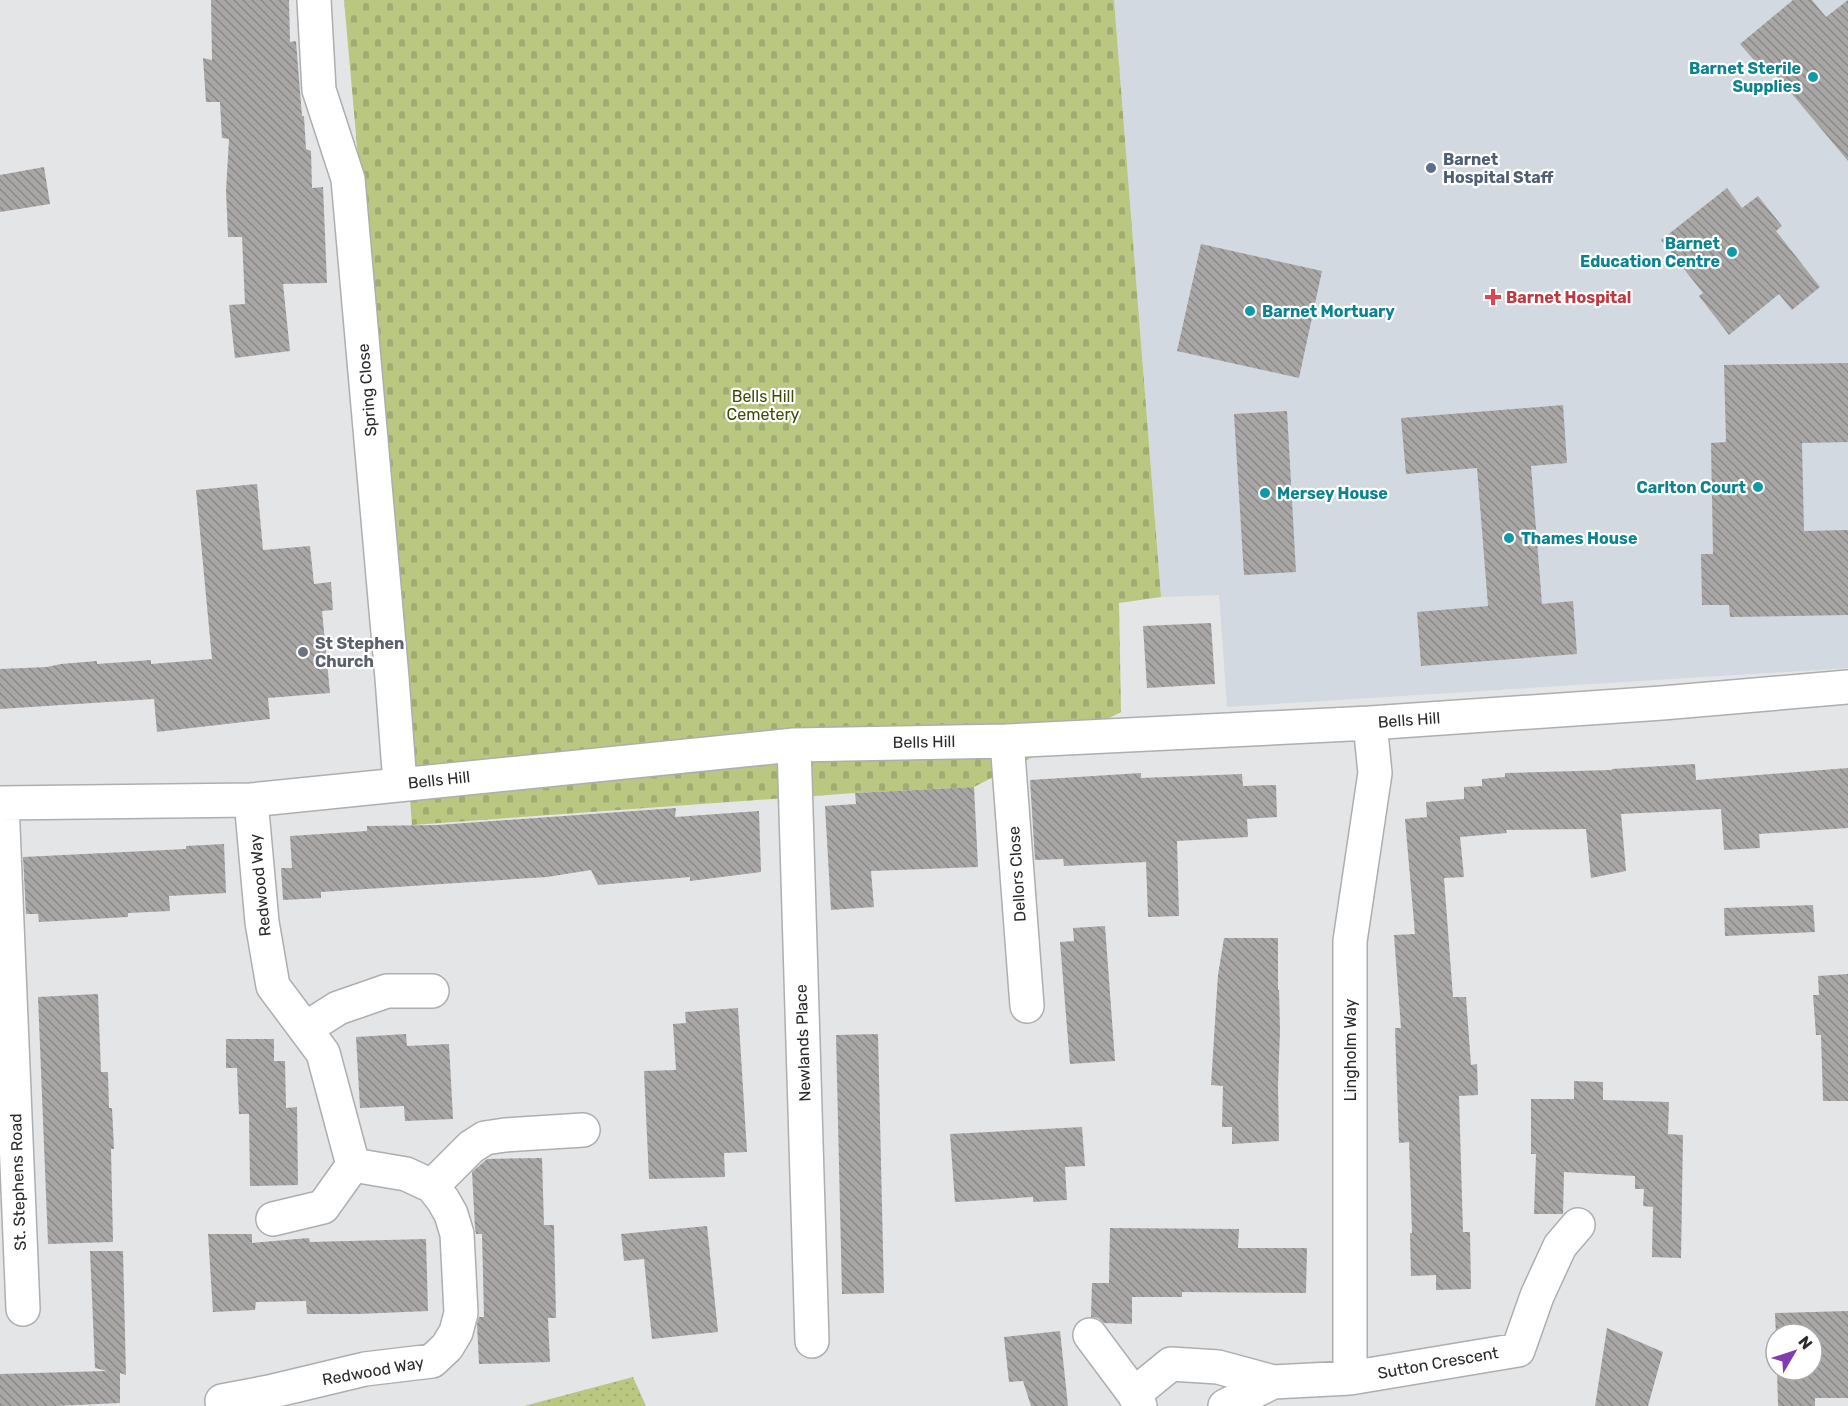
<svg xmlns="http://www.w3.org/2000/svg" width="1848" height="1406" font-family="Rubik,sans-serif">
<style>
.built{fill:#d2d9e0}
.cemetery{fill:url(#cemetery-stones)}
.garden{fill:url(#garden-dots)}
.building{fill:url(#building-back-hatch)}
.lines{fill:none;stroke-linecap:round;stroke-linejoin:round}
.minor-casing{stroke:#adaeb0;stroke-width:36}
.minor{stroke:#fff;stroke-width:33}
.culture-dot{fill:#0f9aa8;stroke:#fff;stroke-width:2}
.service-dot{fill:#5c6f8a;stroke:#fff;stroke-width:2}
.health-dot{fill:#e0444e;stroke:#fff;stroke-width:2}
.worship-dot{fill:#6b7280;stroke:#fff;stroke-width:2}
.labels{text-anchor:middle;dominant-baseline:central;stroke-width:4.5;stroke-linejoin:round;paint-order:stroke}
.culture-label{font-size:16px;font-weight:bold;fill:#0d838f;stroke:#fff;text-anchor:end}
.service-label{font-size:16px;font-weight:bold;fill:#4e5e75;stroke:#fff;text-anchor:start}
.health-label{font-size:16px;font-weight:bold;fill:#be3a42;stroke:#fff;text-anchor:start}
.street-label{font-size:16px;fill:#2a2a2b;stroke:#fff}
.park-label{font-size:16px;fill:#404a04;stroke:#fff}
.worship-label{font-size:16px;font-weight:bold;fill:#5b616d;stroke:#fff;text-anchor:start}
</style>
<defs>
<pattern id="cemetery-stones" width="16" height="16" patternUnits="userSpaceOnUse" patternTransform="scale(1.5)"><rect width="16" height="16" fill="#b9c781"/><path d="M2 7V4a2 2 0 0 1 4 0v3zM10 15v-3a2 2 0 0 1 4 0v3z" fill="#9fab70"/></pattern>
<pattern id="garden-dots" width="8" height="8" patternUnits="userSpaceOnUse" patternTransform="scale(1.5)"><rect width="8" height="8" fill="#b9c781"/><path d="M2 2h.1M6 6h.1" fill="none" stroke="#9fab70" stroke-width="1.8" stroke-linecap="round"/></pattern>
<pattern id="building-back-hatch" width="6" height="6" patternUnits="userSpaceOnUse" patternTransform="scale(1.5)"><rect width="6" height="6" fill="#a9a7a6"/><path d="M-1 5l2 2M0 0l6 6M5-1l2 2" fill="none" stroke="#8a8887"/></pattern>
</defs>
<rect width="100%" height="100%" fill="#e4e5e7"/>
<!-- built -->
<path class="built" d="M1114 0H1848V668L1227 707 1219 595 1161 597Z"/>
<!-- cemetery -->
<path class="cemetery" d="M344 0H1114L1161 597 1119 603 1121 712 974 787 855 793 412 825 379 393Z"/>
<!-- garden -->
<path class="garden" d="M633 1377 646 1406H524Z"/>
<!-- building -->
<path class="building" d="M211 0H289L290 42 296 41 302 116H304L306 149 311 151 312 188 323 187 327 283 283 284 290 351 235 358 229 305 245 304 242 237H228L226 191 229 139 222 138 220 102H206L203 58 212 60Z
M1793 0H1812L1826 17 1848 0V161L1771 69 1766 74 1740 44Z
M44 167 50 204 0 212V175Z
M1727 188 1742 208 1758 196 1782 226 1776 231 1820 287 1792 310 1779 294 1729 335 1699 296 1703 293 1661 240Z
M1201 244 1322 271 1299 378 1177 351Z
M1848 363V442L1802 443 1804 531 1848 530V615L1730 617 1729 605H1702L1701 554H1713L1711 443 1726 442 1724 365Z
M1563 405 1567 463 1531 466 1542 604 1573 601 1577 654 1421 666 1417 612 1488 606 1477 468 1406 474 1401 418Z
M1287 411 1296 572 1244 575 1234 414Z
M257 484 263 550 310 546 314 584 331 582 333 610 322 611 330 693 268 698 270 719 157 732 154 699 0 709V669L47 667 61 664 97 661V664L151 660V664L212 659 196 490Z
M1211 623 1215 684 1147 688 1143 626Z
M1695 764 1696 780 1848 768V828L1759 834 1760 848 1724 850 1721 809 1621 814 1626 871 1591 878 1586 829 1506 830 1507 833 1460 837 1464 877 1444 878 1453 997H1466L1471 1065 1477 1064 1478 1095 1459 1096 1463 1232H1470L1471 1289 1436 1290V1275L1411 1276 1410 1233H1412L1409 1142 1399 1143 1395 1028H1401L1394 935 1415 934 1405 819 1427 817 1426 802 1464 799V787L1482 786V779L1505 777V773L1612 770V769Z
M1141 773V778L1242 774 1243 786 1276 785 1277 817 1247 819 1248 837 1177 841 1179 916 1148 917 1146 862 1064 866 1063 859 1035 860 1030 780Z
M974 787 978 867 871 871 874 907 831 910 825 806 856 804 855 793Z
M676 808 675 817 759 811 761 872 690 881V877L598 885 591 870 547 877 321 892V898L283 900 281 868H292L290 836 367 831V826L438 825Z
M224 844 226 893 169 896 170 911 128 913V917L39 922 38 914H26L23 857 186 849V846Z
M1813 905 1815 932 1725 936 1724 908Z
M1105 926 1115 1061 1070 1064 1060 942 1074 941 1073 928Z
M1224 938H1278V990H1279L1280 1031 1278 1086 1279 1141 1232 1144V1127H1222L1223 1086 1211 1085 1218 975Z
M1848 974V1101H1823L1821 1035H1816L1813 995H1819L1818 976Z
M98 994 101 1072H108L109 1108H112L114 1149H111L113 1242 48 1244 38 997Z
M738 1008 747 1152 724 1153 725 1177 649 1179 644 1071 676 1070 673 1024 686 1023 685 1012Z
M406 1034 407 1046 449 1044 453 1119 405 1121 404 1106 360 1108 356 1037Z
M878 1034 884 1293 842 1294 836 1035Z
M226 1039H274V1061H285L286 1108 297 1107 298 1185 250 1186 249 1114H239L237 1068H226Z
M1574 1081 1603 1082V1100L1669 1102 1668 1134 1683 1135 1681 1258 1652 1257 1653 1207 1643 1206 1644 1189H1635V1176L1564 1172 1563 1214H1534L1536 1154H1531V1099H1574Z
M1082 1127 1085 1166 1065 1167 1067 1200 1033 1202V1197L955 1202 950 1134Z
M542 1158 544 1225H554L556 1318H548L550 1362 479 1364 477 1324 479 1317H484L482 1234H476L475 1228 472 1172 487 1159Z
M707 1226 718 1332 652 1339 644 1259 624 1261 621 1234Z
M1110 1228 1239 1229 1238 1248H1307L1306 1293 1182 1292V1297H1132V1324L1104 1323 1098 1318 1091 1317 1092 1283H1109Z
M208 1234H252V1243L309 1238 310 1242 426 1239 428 1311 358 1314H307L306 1301 256 1302 255 1310 213 1312Z
M90 1251H123L126 1375 120 1373V1403L56 1406H0V1374L107 1371 95 1368Z
M1848 1311V1398H1815V1406H1778L1777 1370H1812V1334H1776V1336L1775 1313Z
M1607 1328 1663 1352 1648 1406H1595Z
M1060 1331 1068 1406H1031L1023 1381 1009 1382 1004 1337Z"/>
<g class="lines">
<defs>
<path id="minor" d="M314 0 319 90 348 179 392 678 400 784
M1007 741 1027 1006
M794 745 812 1341
M251 800 262 922 273 986 323 1053 353 1165 323 1207 273 1219
M0 803 251 800 794 745 1007 741 1370 723 1662 703 1848 687
M2 803 23 1309
M305 1029 338 1008 387 991H432
M432 1186 471 1147 485 1138 505 1135 583 1130
M1090 1335 1134 1394 1140 1406
M1350 1378V941L1375 773 1370 723
M1134 1394 1171 1364 1218 1367 1273 1382
M222 1401 269 1392 365 1369 432 1361 447 1347 456 1332 461 1313 457 1234 451 1214 443 1200 432 1186 406 1174 353 1165
M1225 1406 1273 1382 1350 1378 1518 1350 1537 1296 1560 1246 1578 1225"/>
</defs>
<!-- minor casing -->
<use href="#minor" class="minor-casing"/>
<!-- minor -->
<use href="#minor" class="minor"/>
</g>
<!-- markers -->
<g class="culture-dot">
<circle cx="1813" cy="77" r="6"/>
<circle cx="1732" cy="252" r="6"/>
<circle cx="1250" cy="311" r="6"/>
<circle cx="1758" cy="487" r="6"/>
<circle cx="1265" cy="493" r="6"/>
<circle cx="1509" cy="538" r="6"/>
</g>
<circle class="service-dot" cx="1431" cy="168" r="6"/>
<path class="health-dot" d="M1490 288h6v6h6v6h-6v6h-6v-6h-6v-6h6z"/>
<circle class="worship-dot" cx="303" cy="652" r="6"/>
<g class="labels">
<!-- culture labels -->
<g class="culture-label">
<text x="1801" y="68">Barnet Sterile<tspan x="1801" dy="18">Supplies</tspan></text>
<text x="1720" y="243">Barnet<tspan x="1720" dy="18">Education Centre</tspan></text>
<text x="1262" y="311" text-anchor="start">Barnet Mortuary</text>
<text x="1746" y="487">Carlton Court</text>
<text x="1277" y="493" text-anchor="start">Mersey House</text>
<text x="1521" y="538" text-anchor="start">Thames House</text>
</g>
<!-- service labels -->
<g class="service-label">
<text x="1443" y="159">Barnet<tspan x="1443" dy="18">Hospital Staff</tspan></text>
</g>
<!-- health labels -->
<g class="health-label">
<text x="1506" y="297">Barnet Hospital</text>
</g>
<!-- street labels -->
<g class="street-label">
<text transform="translate(367 390) rotate(-95)">Spring Close</text>
<text transform="translate(1409 720) rotate(-4)">Bells Hill</text>
<text transform="translate(924 742) rotate(-1)">Bells Hill</text>
<text transform="translate(439 780) rotate(-6)">Bells Hill</text>
<text transform="translate(1017 874) rotate(-94)">Dellors Close</text>
<text transform="translate(260 885) rotate(-96)">Redwood Way</text>
<text transform="translate(803 1043) rotate(-92)">Newlands Place</text>
<text transform="translate(1350 1050) rotate(-90)">Lingholm Way</text>
<text transform="translate(18 1182) rotate(-92)">St. Stephens Road</text>
<text transform="translate(1438 1363) rotate(-10)">Sutton Crescent</text>
<text transform="translate(373 1371) rotate(-10)">Redwood Way</text>
</g>
<!-- park labels -->
<g class="park-label">
<text x="763" y="396">Bells Hill<tspan x="763" dy="18">Cemetery</tspan></text>
</g>
<!-- worship labels -->
<g class="worship-label">
<text x="315" y="643">St Stephen<tspan x="315" dy="18">Church</tspan></text>
</g>
</g>
<!-- north arrow -->
<g transform="translate(1794 1352) rotate(51)"><circle r="28" fill="#ffffff" stroke="#aaaaaa" stroke-width="1.5"/>
<path d="M0-4.5L10 22L0 15L-10 22Z" fill="#833caf"/>
<text y="-9" font-size="16" font-weight="bold" text-anchor="middle" fill="#2a2a2b">N</text>
</g>
</svg>
